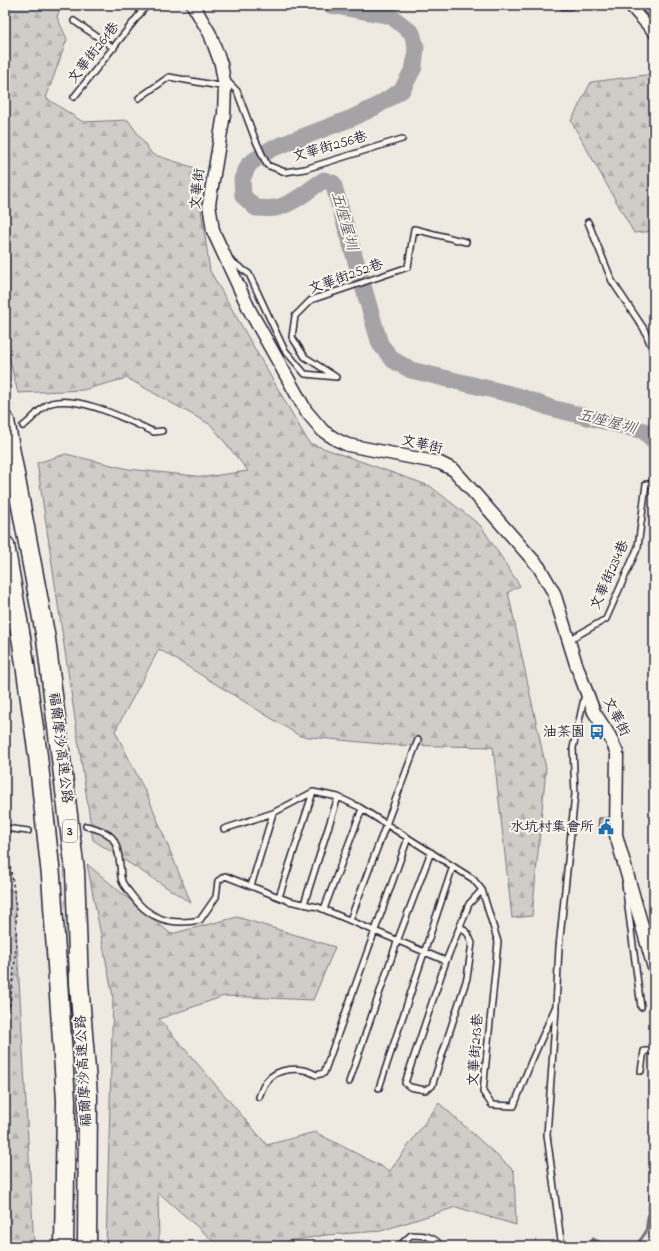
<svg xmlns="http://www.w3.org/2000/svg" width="659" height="1251" font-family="'Indie Flower','LXGW WenKai TC',sans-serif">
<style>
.forest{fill:url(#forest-firs);stroke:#797882}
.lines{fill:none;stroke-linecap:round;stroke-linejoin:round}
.stream{stroke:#716f7c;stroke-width:3}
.river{stroke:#a6a3a7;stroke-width:17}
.building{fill:#bcb8b8;stroke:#22223b}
.service-casing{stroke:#22223b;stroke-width:8}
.minor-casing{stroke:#22223b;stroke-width:13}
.tertiary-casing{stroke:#22223b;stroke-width:15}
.motorway-casing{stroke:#22223b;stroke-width:21}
.path{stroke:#22223b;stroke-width:1.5;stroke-dasharray:3 3;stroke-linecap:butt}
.service{stroke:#fbf7ec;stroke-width:5}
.minor{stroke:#fbf7ec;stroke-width:10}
.tertiary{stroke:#fbf7ec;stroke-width:12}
.motorway{stroke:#fbf7ec;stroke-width:18}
.labels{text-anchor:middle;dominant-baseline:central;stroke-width:4;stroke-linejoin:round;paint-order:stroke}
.shield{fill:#fbf7ec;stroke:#636270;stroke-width:1}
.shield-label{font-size:13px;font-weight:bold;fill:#22223b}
.street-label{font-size:14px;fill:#22223b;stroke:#fbf7ec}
.poi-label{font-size:14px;fill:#22223b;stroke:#fbf7ec;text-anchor:end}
.water-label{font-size:15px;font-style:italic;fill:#575666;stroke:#fbf7ec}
</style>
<defs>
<pattern id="forest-firs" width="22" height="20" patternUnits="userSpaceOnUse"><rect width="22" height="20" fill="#d0cdc9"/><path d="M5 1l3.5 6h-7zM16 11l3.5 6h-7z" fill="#b2b0ae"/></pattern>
</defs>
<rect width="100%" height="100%" fill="#eeeae2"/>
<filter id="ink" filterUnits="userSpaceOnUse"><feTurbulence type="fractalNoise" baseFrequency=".025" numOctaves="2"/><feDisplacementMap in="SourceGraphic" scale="8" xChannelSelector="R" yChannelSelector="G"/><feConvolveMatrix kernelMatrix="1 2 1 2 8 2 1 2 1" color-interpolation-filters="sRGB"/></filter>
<g filter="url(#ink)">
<!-- forest -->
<path class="forest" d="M5 5H61L57 17 67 39 46 98 83 122 128 120 152 154 195 168 210 271 309 443 430 486 481 526 520 586 508 592 546 768 532 916 512 918 493 747 391 745 300 736 159 649 115 731 149 799 191 903 93 840 37 463 66 454 128 469 205 477 248 471 211 425 127 378 83 390 18 393 5 342Z
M654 74V231L634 233 571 121 591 82Z
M87 864 171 934 237 917 335 947 313 1000 224 996 159 1019 267 1145 315 1132 390 1171 439 1103 514 1171 516 1225 456 1207 381 1231 326 1235 257 1246H219L158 1192 159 1246H106L113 997Z
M5 888 14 891 34 1246H5Z"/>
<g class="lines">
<!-- stream -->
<path class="stream" d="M557 5 562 9H570L581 5
M636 5 654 22
M410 1246 414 1243 426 1246
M590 1246 593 1239 608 1246
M636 1246 646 1232 651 1196 654 1193"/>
<!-- river -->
<path class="river" d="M330 5 391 16 412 33 416 47 414 67 402 90 375 107 352 118 271 149 249 164 242 179 243 196 256 208C262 208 269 209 275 208 293 205 309 189 324 180L333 183 380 344 393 360 411 370 518 396 551 408 644 431 654 441"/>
</g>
<!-- building -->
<path class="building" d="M599 818H613V830L598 829Z"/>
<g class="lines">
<defs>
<path id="service" d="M134 5 142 11
M74 21 114 48
M226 80 237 91 255 139 267 165 285 172 305 169 402 139
M74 97 147 5
M139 98 169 77 225 87
M588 222 612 281 644 329 654 353
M231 261 249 274 284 349 305 374 336 377 305 357 292 337 295 316 311 300 408 267 414 229 466 242
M23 426C34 419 39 407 51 403 80 395 127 420 154 432L162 431
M569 640 606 619 638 547 646 484H654
M86 826C112 832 117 837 120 865 121 870 120 876 122 881 123 885 128 890 130 893 148 919 170 926 200 920L216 897 218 881 225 876 289 901 318 907 446 961 469 904 482 890
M5 828 28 831
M224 829 273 813 313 792 338 797 359 807 473 879 482 890 498 942 483 1092 492 1105 514 1106 531 1062 556 1006 559 947 575 794 573 748 585 694
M625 884 641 1007
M251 886 273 813
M279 897 313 792
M304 904 338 797
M324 909 362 809
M350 920 418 740
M446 961 405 1083 410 1087 425 1090 432 1086 467 978 472 943 468 934 460 926
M556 1009 547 1135 561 1241 559 1246
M641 1071 644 1051H654
M349 1082 398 939 431 852
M379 1088 453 866
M259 1097C261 1092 263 1086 266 1082 277 1067 302 1066 316 1075L324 1073 408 838
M399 1246 411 1235C423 1235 434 1236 441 1246"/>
<path id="minor" d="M629 5 654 33"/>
<path id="tertiary" d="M193 5 210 34 221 64 225 87 224 114 209 204 213 231 250 311 306 411 323 431 337 440 348 445 440 463 454 470 539 567 554 593 576 664 594 712 609 735 617 753 616 835 654 968"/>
<path id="motorway" d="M5 421 46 639 75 871 79 983 88 1095 87 1246
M5 545 22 643 38 756 51 876 66 1100 64 1246"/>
</defs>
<!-- service casing -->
<use href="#service" class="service-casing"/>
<!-- minor casing -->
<use href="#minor" class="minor-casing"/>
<!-- tertiary casing -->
<use href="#tertiary" class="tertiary-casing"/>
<!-- motorway casing -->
<use href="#motorway" class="motorway-casing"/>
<!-- path -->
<path class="path" d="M5 855C11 866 12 877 14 890 20 939 13 985 5 1033"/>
<!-- service -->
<use href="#service" class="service"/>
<!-- minor -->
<use href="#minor" class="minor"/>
<!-- tertiary -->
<use href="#tertiary" class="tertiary"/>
<!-- motorway -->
<use href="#motorway" class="motorway"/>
</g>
</g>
<!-- icons -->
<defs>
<symbol id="bus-bare" viewBox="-9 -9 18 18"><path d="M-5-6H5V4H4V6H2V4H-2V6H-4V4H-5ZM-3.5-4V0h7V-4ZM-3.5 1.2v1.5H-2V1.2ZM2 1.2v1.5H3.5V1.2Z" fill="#1f6fb2" stroke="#fbf7ec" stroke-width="2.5" paint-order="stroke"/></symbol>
<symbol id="civic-bare" viewBox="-9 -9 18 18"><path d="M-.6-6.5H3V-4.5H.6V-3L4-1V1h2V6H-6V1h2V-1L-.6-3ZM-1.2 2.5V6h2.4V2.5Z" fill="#1f6fb2" stroke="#fbf7ec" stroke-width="2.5" paint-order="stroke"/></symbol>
</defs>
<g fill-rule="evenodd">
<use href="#bus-bare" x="586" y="721" width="22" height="22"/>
<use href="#civic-bare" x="595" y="816" width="22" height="22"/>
</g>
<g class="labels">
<!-- shield labels -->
<rect class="shield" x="63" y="820" width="14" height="22" rx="3"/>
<g class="shield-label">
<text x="70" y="831">3</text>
</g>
<!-- street labels -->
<g class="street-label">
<text transform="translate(94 53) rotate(-52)">文華街261巷</text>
<text transform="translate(330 147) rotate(-16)">文華街256巷</text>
<text transform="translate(198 189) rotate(-84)">文華街</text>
<text transform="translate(346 277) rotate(-20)">文華街252巷</text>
<text transform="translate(422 445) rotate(13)">文華街</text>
<text transform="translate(610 575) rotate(-66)">文華街234巷</text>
<text transform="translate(616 717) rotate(63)">文華街</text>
<text transform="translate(60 748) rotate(83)">福爾摩沙高速公路</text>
<text transform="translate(476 1050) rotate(-86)">文華街213巷</text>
<text transform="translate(84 1071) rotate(-93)">福爾摩沙高速公路</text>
</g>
<!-- poi labels -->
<g class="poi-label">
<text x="585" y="732">油茶園</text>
<text x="594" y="827">水坑村集會所</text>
</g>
<!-- water labels -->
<g class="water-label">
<text transform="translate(344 221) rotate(74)">五座屋圳</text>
<text transform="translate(607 422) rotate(14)">五座屋圳</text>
</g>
</g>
<!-- margin -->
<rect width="659" height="1251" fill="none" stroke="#fbf7ec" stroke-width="20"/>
<rect x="10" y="10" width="639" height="1231" fill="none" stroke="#22223b" stroke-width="1.5" filter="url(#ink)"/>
</svg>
